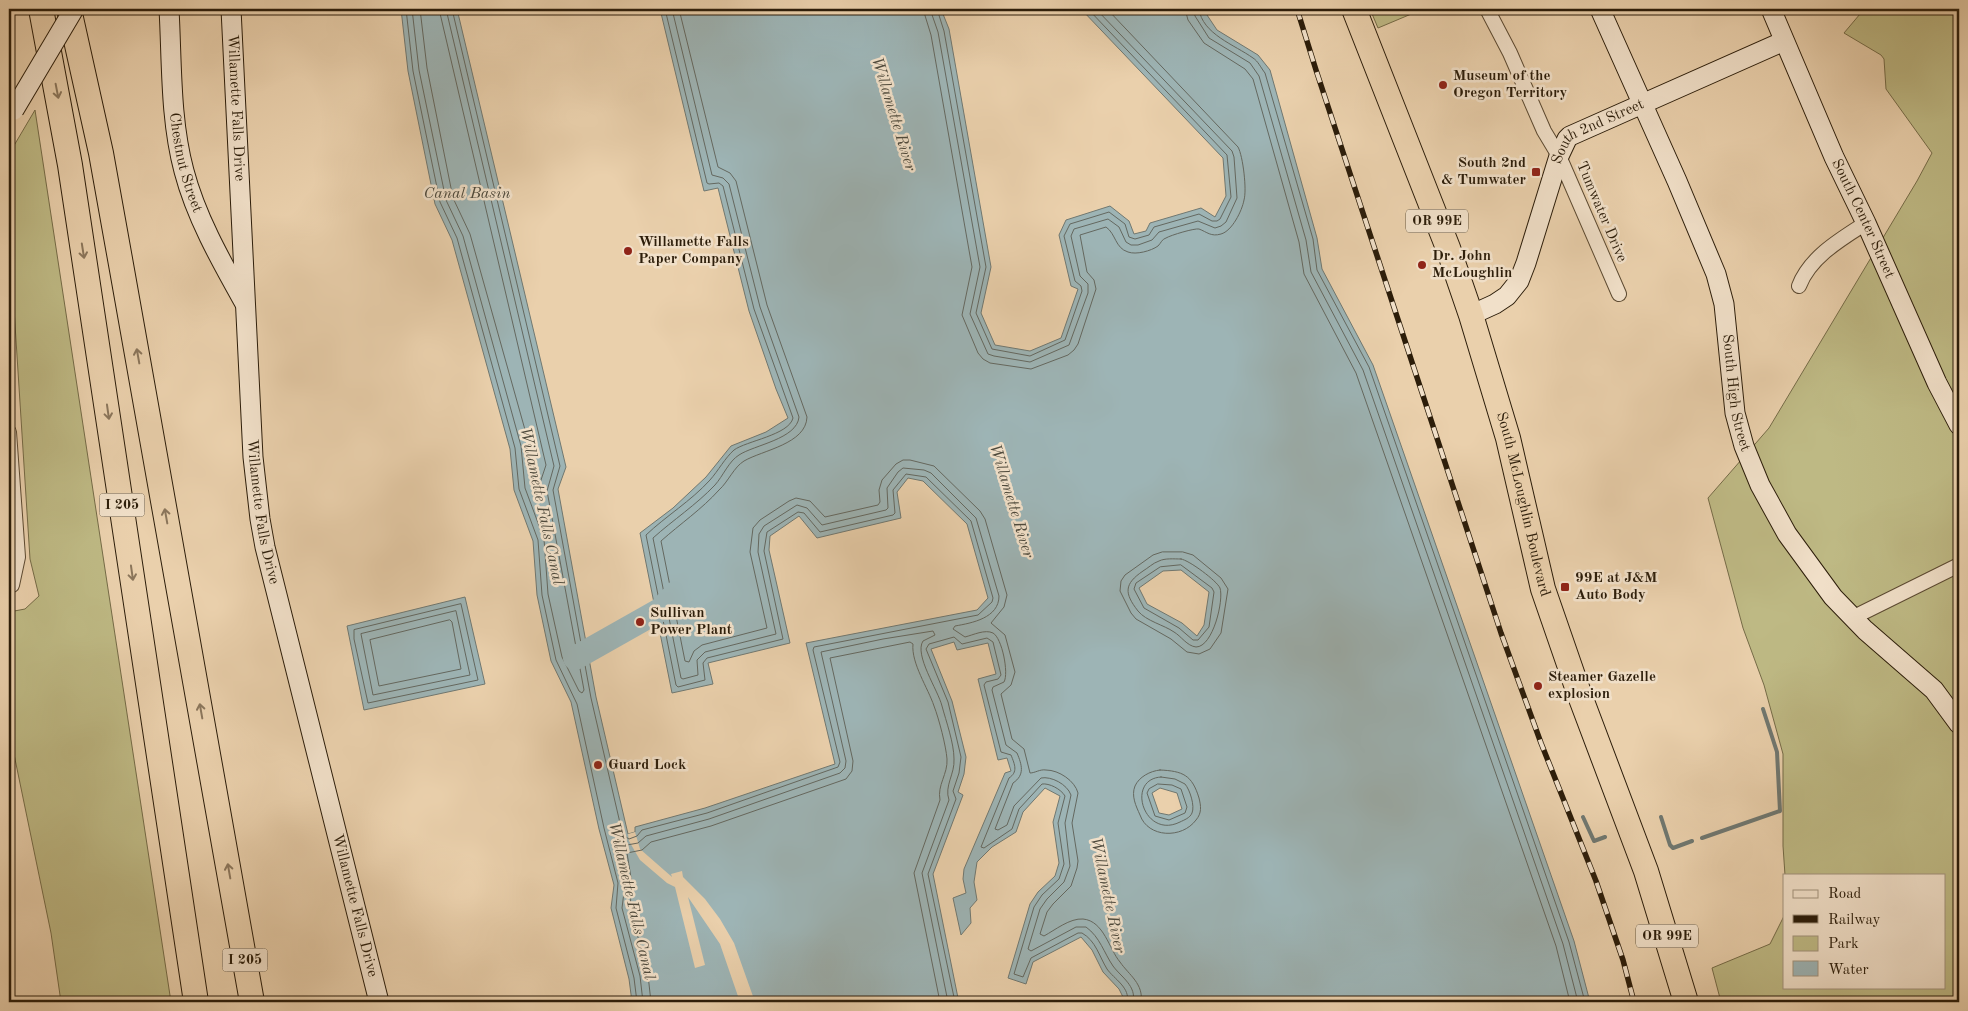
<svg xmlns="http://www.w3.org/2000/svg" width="1968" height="1011" font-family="'Old Standard TT',serif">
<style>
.green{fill:#beb984;stroke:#756b47}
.water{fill:#9db4b5;stroke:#707871;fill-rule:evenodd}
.pier{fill:#ead0ac}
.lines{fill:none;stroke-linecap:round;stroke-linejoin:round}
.shore{stroke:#646860;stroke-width:1}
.stream{stroke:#707871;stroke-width:4}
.river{stroke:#9db4b5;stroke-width:24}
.street-casing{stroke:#5c4a32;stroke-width:16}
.secondary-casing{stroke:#2c1d0a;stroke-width:21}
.highway-casing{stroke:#2c1d0a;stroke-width:26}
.street{stroke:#f1e0c9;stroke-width:14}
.secondary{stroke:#f1e0c9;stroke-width:19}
.highway{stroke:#ead0ac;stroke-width:24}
.rail-casing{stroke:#2c1d0a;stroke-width:5.5}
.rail{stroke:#f1e0c9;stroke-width:4;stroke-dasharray:11;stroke-linecap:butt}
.secondary-bridge-casing{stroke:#2c1d0a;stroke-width:21;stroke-linecap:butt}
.secondary-bridge{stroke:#f1e0c9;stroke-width:19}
.oneway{stroke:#8b765b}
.poi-dot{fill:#8f2418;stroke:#f1e0c9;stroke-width:2}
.labels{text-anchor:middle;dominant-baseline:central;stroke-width:5;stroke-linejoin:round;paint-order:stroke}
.shield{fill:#f1e0c9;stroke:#675843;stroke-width:1}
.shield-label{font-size:14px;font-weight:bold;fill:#2c1d0a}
.poi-label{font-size:15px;font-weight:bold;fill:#2c1d0a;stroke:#f1e0c9;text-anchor:start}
.street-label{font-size:15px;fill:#2c1d0a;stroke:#f1e0c9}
.water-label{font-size:16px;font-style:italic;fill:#4e4a3d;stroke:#f1e0c9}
</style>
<rect width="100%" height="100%" fill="#ead0ac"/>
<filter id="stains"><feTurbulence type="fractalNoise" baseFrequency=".004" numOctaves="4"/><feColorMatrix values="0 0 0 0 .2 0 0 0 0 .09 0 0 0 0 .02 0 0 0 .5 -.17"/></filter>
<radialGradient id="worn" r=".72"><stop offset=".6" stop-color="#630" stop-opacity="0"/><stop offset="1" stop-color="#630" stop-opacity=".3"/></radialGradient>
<!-- green -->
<path class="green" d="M1370 9H1445L1451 11 1416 12 1378 28Z
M1858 9H1959V1002H1721L1712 968 1770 944 1784 916V987H1944V875H1785L1783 846V754L1764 685 1743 628 1708 498 1769 428 1917 181 1932 153 1886 89 1884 59 1881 55 1844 33 1860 14Z
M35 110 171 1002H61L51 933 9 730V612L25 609 39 596 30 559 13 293 9 288V154Z"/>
<!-- water -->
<path class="water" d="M401 9H457L566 467 558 489 596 697 628 834 635 832V827L705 808 835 764 806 643 977 610 988 598 967 524 923 481 908 478 897 492 901 518 817 538 799 516 770 536 769 550 790 643 708 663 713 684 672 693 640 533 673 508 706 477 731 446 766 432 788 418 776 389 749 311 718 188 704 191 660 9H941L949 29 991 267 981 313 995 345 1030 351 1061 338 1078 289 1071 286 1059 235 1066 220 1110 206 1129 221 1134 234 1146 231 1150 223 1201 208 1215 217 1226 196 1223 158 1081 9H1203L1217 30 1258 55 1270 70 1317 238 1322 269 1373 365 1574 941 1590 1002H1121L1123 997 1119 989 1103 972 1092 950 1081 937 1033 962 1026 984 1008 978 1030 904 1038 892 1055 876 1059 863 1053 822 1060 796 1045 788 1023 812 1016 832 992 847 977 862 974 882 977 900 970 908 971 923 961 935 953 898 966 893 963 879 964 869 1005 773 1011 771 1007 758 998 760 978 679 996 674 988 643 957 650 954 642 931 649 952 701 966 757 964 774 958 792 963 795 933 874 958 998 963 1002H632L629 979 611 908 614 885 599 829 571 702 551 661 537 595 533 541 514 490 510 449 452 240 435 204 408 71ZM1181 570 1209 592 1204 625 1197 636 1182 623 1147 604 1139 588 1163 571ZM1160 788 1177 793 1182 809 1169 815 1159 813 1152 793Z
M465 597 485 684 364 710 347 626Z"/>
<!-- pier -->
<path class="pier" d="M635 832 640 849 672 877 671 874 682 871 683 877 705 899 720 919 734 943 755 1002H740L720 944 688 897 705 965 695 968 675 887 667 883 640 860 629 841 628 834Z"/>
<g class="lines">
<!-- shore -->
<path class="shore" d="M406 9 413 71 440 202 457 238 515 448 519 489 538 540 542 595 556 660 577 704 604 828 618 883 616 908 634 978 637 1002
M412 9 419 70 446 200 463 236 521 446 525 488 544 539 548 594 562 657 579 691 582 693 584 690 547 491 554 466 446 9
M420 9 427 68 453 198 470 234 529 444 533 486 535 491 537 492 546 465 439 9
M452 9 560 466 553 490 591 698 620 823 623 835 629 839 637 836 642 830 707 813 838 767 840 762 813 650 814 647 978 615 992 602 993 598 971 521 926 477 906 474 893 490 895 513 893 515 820 532 804 513 798 512 767 532 764 551 783 639 707 658 703 663 705 680 678 687 676 685 646 535C666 516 691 501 710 480 718 471 725 458 734 450 746 441 789 435 793 418L754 309 723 186 719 183 709 184 707 183 665 9
M672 9 712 175 723 178 729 184 760 307 799 417C797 439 754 445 739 455 729 461 723 476 715 485 696 505 673 520 653 538L681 678 683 679 698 675 697 660 705 652 776 634 758 552 759 534 764 526 797 505 807 508 822 525 886 510 888 508 887 488 898 472 903 468 924 470 931 473 976 518 999 596C999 618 972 623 955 626L953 629 965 637C973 635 985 629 993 633 1002 638 1009 673 1004 682L993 687 992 690 1006 745 1017 753C1022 765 1025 775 1013 783L995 829 998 830 1007 825 1014 806 1041 778C1051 776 1067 784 1071 795L1065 823 1070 866 1064 882 1047 899 1040 909 1028 949 1031 951 1076 927H1086C1100 937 1104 953 1113 966 1121 977 1137 986 1133 1002
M679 9 718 167 730 173 736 181 767 305 807 417C806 444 763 450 744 461 734 467 728 482 719 490 702 509 680 524 661 541L685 661 689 662 694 651 702 645 767 628 750 552 753 528 760 520 789 501 796 498 810 501 825 517 878 505 880 502 879 490 882 480 896 464 903 460H910L934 466 980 511 985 519 1007 595 1004 607 991 623 1005 635 1015 672 1011 685 1001 694 1012 739 1024 749 1030 773C1035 773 1040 769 1046 770 1059 770 1075 781 1078 793L1072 823 1078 861 1077 868 1071 886 1053 904 1047 912 1040 934 1044 936C1055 930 1070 918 1083 919 1104 921 1109 949 1120 962 1129 975 1144 984 1141 1002
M923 9 931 35 972 267 962 315 978 353 983 359 990 363 1031 369 1068 355 1074 350 1078 344 1096 289 1094 280 1087 272 1080 235 1106 227C1116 234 1115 248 1128 252 1136 255 1151 251 1158 246 1161 243 1162 239 1166 238 1171 235 1195 228 1199 229 1207 232 1211 237 1221 234 1232 231 1242 211 1244 200 1247 190 1243 156 1238 147L1107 9
M930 9 938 32 980 267 970 314 988 354 994 356 1030 362 1069 345 1088 293V284L1080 276 1071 236 1074 229 1108 219 1119 227 1126 242 1131 245H1138L1152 240 1159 232 1198 221 1215 228 1221 226 1226 222 1237 198 1234 157 1232 151 1096 9
M937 9 944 31 986 267 976 313 992 349 1030 356 1065 340 1082 291 1081 286 1075 281 1064 236 1070 224 1109 212 1125 224 1129 237 1135 239 1149 235 1154 227 1199 214 1212 221H1217L1220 219 1231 197 1227 155 1088 9
M1185 9 1188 20 1204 43 1245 69 1253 79 1299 242 1304 274 1356 373 1556 946 1570 1002
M1193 9 1195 16 1209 38 1250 63 1259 76 1306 240 1311 272 1363 370 1563 944 1578 1002
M1199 9C1202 34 1235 45 1253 58 1258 61 1261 68 1265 73L1313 239 1317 270 1369 367 1569 942 1585 1002
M1183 552 1193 555 1221 578 1228 589 1221 633 1210 649 1199 654 1187 652 1171 639 1136 619 1131 613 1120 591 1121 581 1125 575 1153 555 1162 552Z
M1181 559C1189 560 1217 581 1220 588 1224 600 1213 647 1196 647 1187 646 1181 636 1174 632 1164 625 1146 621 1138 611 1124 593 1124 584 1143 571 1148 568 1153 563 1159 561 1165 558 1174 559 1181 559Z
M1181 565 1212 588 1214 592 1209 627 1198 640H1193L1179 628 1144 608 1134 589 1136 583 1160 567Z
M461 604 478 680 368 703 354 639V630Z
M456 611 470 675 373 695 361 634Z
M450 620 452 622 461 669 379 686 370 640Z
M1160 770C1183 771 1192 775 1199 798 1201 806 1202 813 1196 820 1182 839 1148 838 1140 815 1136 806 1131 796 1135 786 1139 777 1150 771 1160 770Z
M1161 777 1175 779 1185 784C1190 790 1195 806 1192 813 1190 818 1184 820 1180 822 1144 840 1125 779 1161 777Z
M1158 784 1172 785 1181 789 1187 807 1185 813 1169 820 1155 816 1147 793 1149 789Z
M643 1002 640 976 622 908 625 884 615 840 618 839 627 845 638 843 646 836 709 819 840 773 845 768 846 761 821 652 883 639 933 631 935 635 923 641C914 655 938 690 942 706 946 721 954 743 954 759 955 774 944 786 949 800L922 873 948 1002
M651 1002 648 975 630 907 632 884 627 853 642 850 651 842 711 826 846 779 852 771 853 761 830 658 910 642 913 644C911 663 928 688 934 706 939 719 946 746 947 759 948 774 937 785 940 800L914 873 940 1002
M955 1002 928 874 956 799 953 791 959 773 961 757 948 702 926 649 929 644 954 637 962 644 987 638 993 642 1001 675 998 679 986 682 984 685 1001 752 1011 755C1015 765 1018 772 1009 778L981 847 984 848 1012 829 1019 809 1042 784C1049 783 1061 789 1065 796L1058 823 1064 864 1059 879 1042 895 1034 907 1014 974 1023 977 1031 958 1078 933H1082C1096 941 1099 956 1107 969 1114 979 1131 988 1127 1002"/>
<!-- stream -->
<path class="stream" d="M1583 817 1594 841 1605 837
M1661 817 1670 845 1673 848 1692 841
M1702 838 1780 811 1777 752 1763 709"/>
<!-- river -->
<path class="river" d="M575 658 660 610 679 590"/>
<defs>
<path id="street" d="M1487 9 1510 53 1544 131 1559 156 1619 294
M1799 286C1810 257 1841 239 1866 223
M9 432 18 557 12 585
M1852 618 1959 565"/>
<g id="secondary">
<path id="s1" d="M169 9C172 62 170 119 184 171 196 217 221 261 244 302"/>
<path id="s2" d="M231 9 253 457 260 519 265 547 379 1002"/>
<path id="s3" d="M1600 9 1677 181 1716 274 1724 304 1735 413 1744 446 1760 485 1787 534 1833 597 1865 630 1934 690 1959 724"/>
<path id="s4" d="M1771 9 1834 157 1866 223 1937 383 1959 425"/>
<path id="s5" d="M1471 315 1495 304 1507 296 1519 281 1526 263 1559 156 1567 139 1570 136 1784 41"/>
</g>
<g id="highway">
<path d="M41 9 70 165 196 1002"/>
<path d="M69 9 101 153 122 270 252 1002"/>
<path id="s6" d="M1354 9 1448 248 1471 315 1508 438 1543 589 1580 696 1646 871 1686 1002"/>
</g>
</defs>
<!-- street casing -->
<use href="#street" class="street-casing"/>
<!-- secondary casing -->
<use href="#secondary" class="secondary-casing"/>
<!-- highway casing -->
<use href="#highway" class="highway-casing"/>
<!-- street -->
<use href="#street" class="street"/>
<!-- secondary -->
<use href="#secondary" class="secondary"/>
<!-- highway -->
<use href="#highway" class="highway"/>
<defs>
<path id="rail" d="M1297 9 1316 70 1501 633 1541 743 1596 881 1623 960 1634 1002"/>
</defs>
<!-- rail casing -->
<use href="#rail" class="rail-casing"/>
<!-- rail -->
<use href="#rail" class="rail"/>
<defs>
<path id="secondary-bridge" d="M14 110 74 9"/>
</defs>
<!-- secondary-bridge casing -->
<use href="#secondary-bridge" class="secondary-bridge-casing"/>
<!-- secondary-bridge -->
<use href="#secondary-bridge" class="secondary-bridge"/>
</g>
<!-- one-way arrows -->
<defs><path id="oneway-shaft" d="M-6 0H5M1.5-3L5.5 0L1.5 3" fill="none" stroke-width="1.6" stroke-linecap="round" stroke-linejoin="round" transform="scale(1.25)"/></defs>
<g class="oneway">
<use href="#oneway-shaft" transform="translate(57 91) rotate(79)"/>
<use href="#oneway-shaft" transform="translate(83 251) rotate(81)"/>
<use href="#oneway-shaft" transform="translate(138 356) rotate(-100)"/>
<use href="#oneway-shaft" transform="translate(108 412) rotate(82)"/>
<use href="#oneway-shaft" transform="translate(166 516) rotate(-100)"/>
<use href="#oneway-shaft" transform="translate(132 573) rotate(82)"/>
<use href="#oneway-shaft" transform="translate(201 711) rotate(-100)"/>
<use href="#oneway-shaft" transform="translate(229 871) rotate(-100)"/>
</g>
<!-- markers -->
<g class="poi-dot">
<circle cx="1443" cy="85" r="5"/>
<rect x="1531" y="167" width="10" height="10" rx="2.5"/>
<circle cx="628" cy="251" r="5"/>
<circle cx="1422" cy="265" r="5"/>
<rect x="1560" y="582" width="10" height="10" rx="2.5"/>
<circle cx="640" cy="622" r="5"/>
<circle cx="1538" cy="686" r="5"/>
<circle cx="598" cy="765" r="5"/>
</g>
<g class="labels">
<!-- shield labels -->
<g class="shield">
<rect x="1406" y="209.5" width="62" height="23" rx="4"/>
<rect x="99.5" y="493.5" width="45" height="23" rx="4"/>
<rect x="1636" y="924.5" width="62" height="23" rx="4"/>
<rect x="222.5" y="948.5" width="45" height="23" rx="4"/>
</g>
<g class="shield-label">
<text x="1437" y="221">OR 99E</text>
<text x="122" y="505">I 205</text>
<text x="1667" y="936">OR 99E</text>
<text x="245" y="960">I 205</text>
</g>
<!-- poi labels -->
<g class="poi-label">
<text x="1453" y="76">Museum of the<tspan x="1453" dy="17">Oregon Territory</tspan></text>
<text x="1526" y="163" text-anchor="end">South 2nd<tspan x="1526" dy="17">&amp; Tumwater</tspan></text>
<text x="638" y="242">Willamette Falls<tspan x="638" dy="17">Paper Company</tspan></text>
<text x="1432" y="256">Dr. John<tspan x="1432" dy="17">McLoughlin</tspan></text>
<text x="1575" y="578">99E at J&amp;M<tspan x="1575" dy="17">Auto Body</tspan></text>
<text x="650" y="613">Sullivan<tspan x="650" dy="17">Power Plant</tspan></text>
<text x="1548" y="677">Steamer Gazelle<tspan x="1548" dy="17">explosion</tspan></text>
<text x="608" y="765">Guard Lock</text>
</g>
<!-- street labels -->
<g class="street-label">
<text stroke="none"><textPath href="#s2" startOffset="99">Willamette Falls Drive</textPath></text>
<text stroke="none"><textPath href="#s5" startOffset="239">South 2nd Street</textPath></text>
<text stroke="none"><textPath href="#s1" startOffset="155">Chestnut Street</textPath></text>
<text transform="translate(1601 212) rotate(67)">Tumwater Drive</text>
<text stroke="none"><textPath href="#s4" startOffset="229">South Center Street</textPath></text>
<text stroke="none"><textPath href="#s3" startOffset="410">South High Street</textPath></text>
<text stroke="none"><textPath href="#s6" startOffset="524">South McLoughlin Boulevard</textPath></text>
<text stroke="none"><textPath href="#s2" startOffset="504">Willamette Falls Drive</textPath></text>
<text stroke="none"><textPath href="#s2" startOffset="909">Willamette Falls Drive</textPath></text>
</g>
<!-- water labels -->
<g class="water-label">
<text transform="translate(893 114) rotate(73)">Willamette River</text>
<text x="467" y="194">Canal Basin</text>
<text transform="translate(1011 501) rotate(73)">Willamette River</text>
<text transform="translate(541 506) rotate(78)">Willamette Falls Canal</text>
<text transform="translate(1107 895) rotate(78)">Willamette River</text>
<text transform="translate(631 901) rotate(77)">Willamette Falls Canal</text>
</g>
</g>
<!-- margin -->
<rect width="1968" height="1011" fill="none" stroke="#ead0ac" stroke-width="30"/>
<rect x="10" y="10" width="1948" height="991" fill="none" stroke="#2c1d0a" stroke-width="2.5"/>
<rect x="15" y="15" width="1938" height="981" fill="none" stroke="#2c1d0a"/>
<!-- legend -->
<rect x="1783" y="874" width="162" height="115" fill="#f1e0c9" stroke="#a2927d"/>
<rect x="1793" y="890" width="25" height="8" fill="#f1e0c9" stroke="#a2927d"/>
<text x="1828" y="898" font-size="15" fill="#2c1d0a">Road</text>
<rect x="1793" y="915" width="25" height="8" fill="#2c1d0a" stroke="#a2927d"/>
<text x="1828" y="924" font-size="15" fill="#2c1d0a">Railway</text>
<rect x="1793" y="936" width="25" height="15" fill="#beb984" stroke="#a2927d"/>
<text x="1828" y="948" font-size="15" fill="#2c1d0a">Park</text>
<rect x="1793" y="961" width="25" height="15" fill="#9db4b5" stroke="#a2927d"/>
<text x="1828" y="974" font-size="15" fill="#2c1d0a">Water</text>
<rect width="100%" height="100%" filter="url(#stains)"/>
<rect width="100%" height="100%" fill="url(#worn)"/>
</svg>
